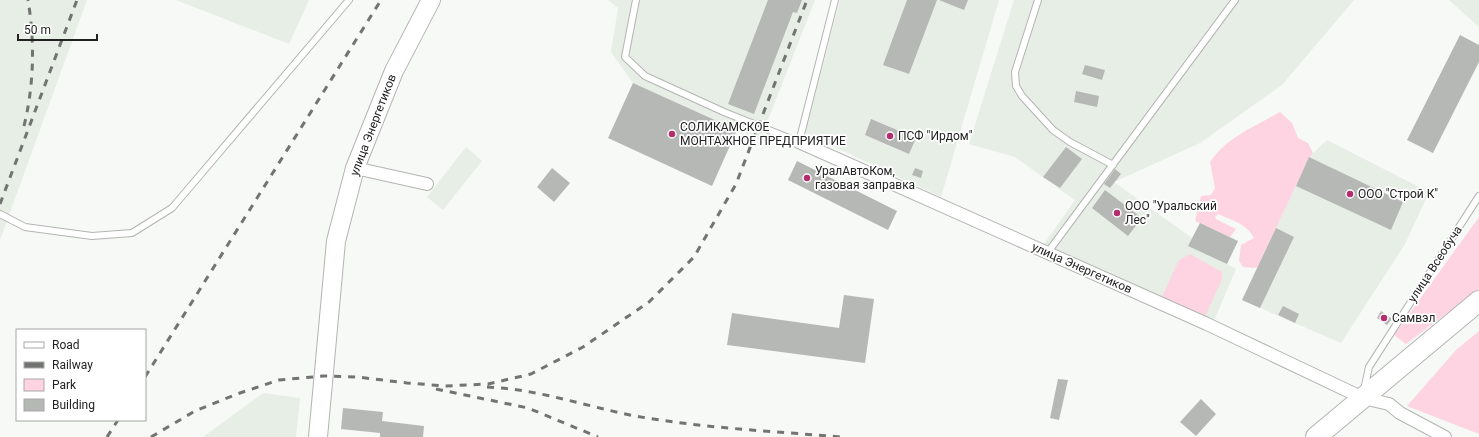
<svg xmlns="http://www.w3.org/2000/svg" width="1479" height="437" font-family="Roboto,sans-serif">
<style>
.built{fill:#e6eee5}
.green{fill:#fed4e2}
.building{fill:#b6b8b5}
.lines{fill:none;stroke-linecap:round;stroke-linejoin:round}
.lane-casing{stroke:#b3b5b2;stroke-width:8}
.street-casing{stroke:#b3b5b2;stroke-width:14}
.secondary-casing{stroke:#b3b5b2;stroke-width:20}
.primary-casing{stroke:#b3b5b2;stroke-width:22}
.lane{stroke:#fff;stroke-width:6}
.street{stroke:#fff;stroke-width:12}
.secondary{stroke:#fff;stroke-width:18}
.primary{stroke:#fff;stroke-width:20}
.rail{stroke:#727472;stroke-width:3;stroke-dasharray:7 7;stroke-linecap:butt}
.poi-dot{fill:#b42d6f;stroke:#fff;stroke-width:1.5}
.labels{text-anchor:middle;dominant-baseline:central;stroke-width:3.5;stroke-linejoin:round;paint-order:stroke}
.street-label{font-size:12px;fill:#212221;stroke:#fff}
.poi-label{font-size:12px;fill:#212221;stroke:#fff;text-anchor:start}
</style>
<rect width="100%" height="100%" fill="#f6f9f6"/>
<!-- built -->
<path class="built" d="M0 0H87L0 240Z
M176 0H309L289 44Z
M608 0H815L760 140 633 83 611 52 618 8Z
M840 0H999L941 197 805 133Z
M1014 0H1354L1282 85 1200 143 1114 182 1192 238 1200 223 1238 241 1227 264 1236 269 1213 323 1044 244 1075 200 1015 157 969 144Z
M1449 0H1479V27Z
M1327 140 1429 192 1405 244 1341 343 1242 300 1309 157Z
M466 147 482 161 443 210 427 197Z
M263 393 300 398 296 437H203Z"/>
<!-- green -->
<path class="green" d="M1280 112 1292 123 1298 138 1308 143 1313 153 1309 158 1257 268 1243 267 1239 261 1241 245 1254 238C1246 223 1233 221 1218 214L1215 217 1216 219 1236 229 1230 237 1195 221 1201 196 1211 195 1215 188 1210 162C1227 137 1254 127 1280 112Z
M1479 217V289L1406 344 1394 335Z
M1190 254 1222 272V279L1204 319 1161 299 1179 260Z
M1479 331V434L1407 406 1456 350Z"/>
<!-- building -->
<path class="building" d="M768 0H802L797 13 793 12 754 114 728 104Z
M907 0H937L909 74 883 65Z
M939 0H968L964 10Z
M1460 35 1479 45V62L1433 153 1407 140Z
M1085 65 1105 70 1102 80 1082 74Z
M633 83 737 130 712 186 608 138Z
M1076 91 1099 96 1097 107 1074 102Z
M871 119 916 138 909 154 865 135Z
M1066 147 1082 159 1060 188 1043 177Z
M1309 157 1403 202 1391 230 1296 186Z
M797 161 897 211 888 230 788 180Z
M552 168 570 183 554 202 537 187Z
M915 168 923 171 921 178 912 175Z
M1115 169 1121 174 1110 188 1104 184Z
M1105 190 1142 218 1128 236 1092 208Z
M1200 223 1238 241 1227 264 1188 246Z
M1276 228 1294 237 1260 308 1242 300Z
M844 295 874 299 865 363 727 345 732 313 839 328Z
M1283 306 1299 314 1295 323 1278 315Z
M1381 311 1392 319 1387 325 1377 318Z
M1058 379 1068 380 1059 420 1050 418Z
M1201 399 1216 414 1196 436 1180 422Z
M343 408 383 412 382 421 424 426 423 437H380V433L341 429Z"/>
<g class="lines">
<defs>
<path id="lane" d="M636 0 625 57 645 76 724 112 799 142 835 0
M1038 0 1015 72 1016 86 1022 96 1053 130 1070 142 1113 165
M0 214 25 227 92 236 132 233 172 208 349 0
M1048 252 1235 0
M1364 390 1369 367 1479 196"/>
<path id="street" d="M799 142 1207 324 1363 398 1389 404 1400 413 1445 437
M355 168 427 184"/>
<path id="secondary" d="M318 437 336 241 355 168 394 71 431 0"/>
<path id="primary" d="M1316 437 1479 301"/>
</defs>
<!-- lane casing -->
<use href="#lane" class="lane-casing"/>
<!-- street casing -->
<use href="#street" class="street-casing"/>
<!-- secondary casing -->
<use href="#secondary" class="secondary-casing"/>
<!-- primary casing -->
<use href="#primary" class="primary-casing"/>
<!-- lane -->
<use href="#lane" class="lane"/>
<!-- street -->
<use href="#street" class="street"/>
<!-- secondary -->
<use href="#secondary" class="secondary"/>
<!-- primary -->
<use href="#primary" class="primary"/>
<!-- rail -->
<path class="rail" d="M24 126C34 85 35 42 28 0
M0 204 77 0
M145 377 381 0
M487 387C536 389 582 405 630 415 699 428 771 431 841 437
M436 389 528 408 598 437
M107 437 118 420
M151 437 195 411 237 394 279 380 323 376 357 377 407 383 446 386 488 384 531 374 583 347 649 302 694 257 736 184 807 0"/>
</g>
<!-- markers -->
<g class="poi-dot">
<circle cx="672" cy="134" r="4"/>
<circle cx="890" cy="136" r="4"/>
<circle cx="807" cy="178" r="4"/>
<circle cx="1350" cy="194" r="4"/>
<circle cx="1117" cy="213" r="4"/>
<circle cx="1384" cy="318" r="4"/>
</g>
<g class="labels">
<!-- street labels -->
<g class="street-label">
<text transform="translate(373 125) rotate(-69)">улица Энергетиков</text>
<text transform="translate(1435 264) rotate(-57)">улица Всеобуча</text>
<text transform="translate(1082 268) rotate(24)">улица Энергетиков</text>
</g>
<!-- poi labels -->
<g class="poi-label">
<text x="680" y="127">СОЛИКАМСКОЕ<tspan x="680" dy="14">МОНТАЖНОЕ ПРЕДПРИЯТИЕ</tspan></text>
<text x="898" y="136">ПСФ "Ирдом"</text>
<text x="815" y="171">УралАвтоКом,<tspan x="815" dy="14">газовая заправка</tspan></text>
<text x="1358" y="194">ООО "Строй К"</text>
<text x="1125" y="206">ООО "Уральский<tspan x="1125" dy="14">Лес"</tspan></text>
<text x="1392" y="318">Самвэл</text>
</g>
</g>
<!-- legend -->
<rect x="16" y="329" width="130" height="92" fill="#ffffff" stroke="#a6a7a6"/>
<rect x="24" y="342" width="20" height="6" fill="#ffffff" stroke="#a6a7a6"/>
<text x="52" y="349" font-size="12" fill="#212221">Road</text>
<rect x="24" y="362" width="20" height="6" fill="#727472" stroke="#a6a7a6"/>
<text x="52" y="369" font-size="12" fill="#212221">Railway</text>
<rect x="24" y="379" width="20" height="12" fill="#fed4e2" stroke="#a6a7a6"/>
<text x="52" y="389" font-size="12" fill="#212221">Park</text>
<rect x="24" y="399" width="20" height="12" fill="#b6b8b5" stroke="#a6a7a6"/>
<text x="52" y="409" font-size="12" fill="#212221">Building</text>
<!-- scale -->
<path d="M18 34v6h79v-6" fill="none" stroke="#212221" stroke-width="2"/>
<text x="24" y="34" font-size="12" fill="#212221" stroke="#ffffff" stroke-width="3" paint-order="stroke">50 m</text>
</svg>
